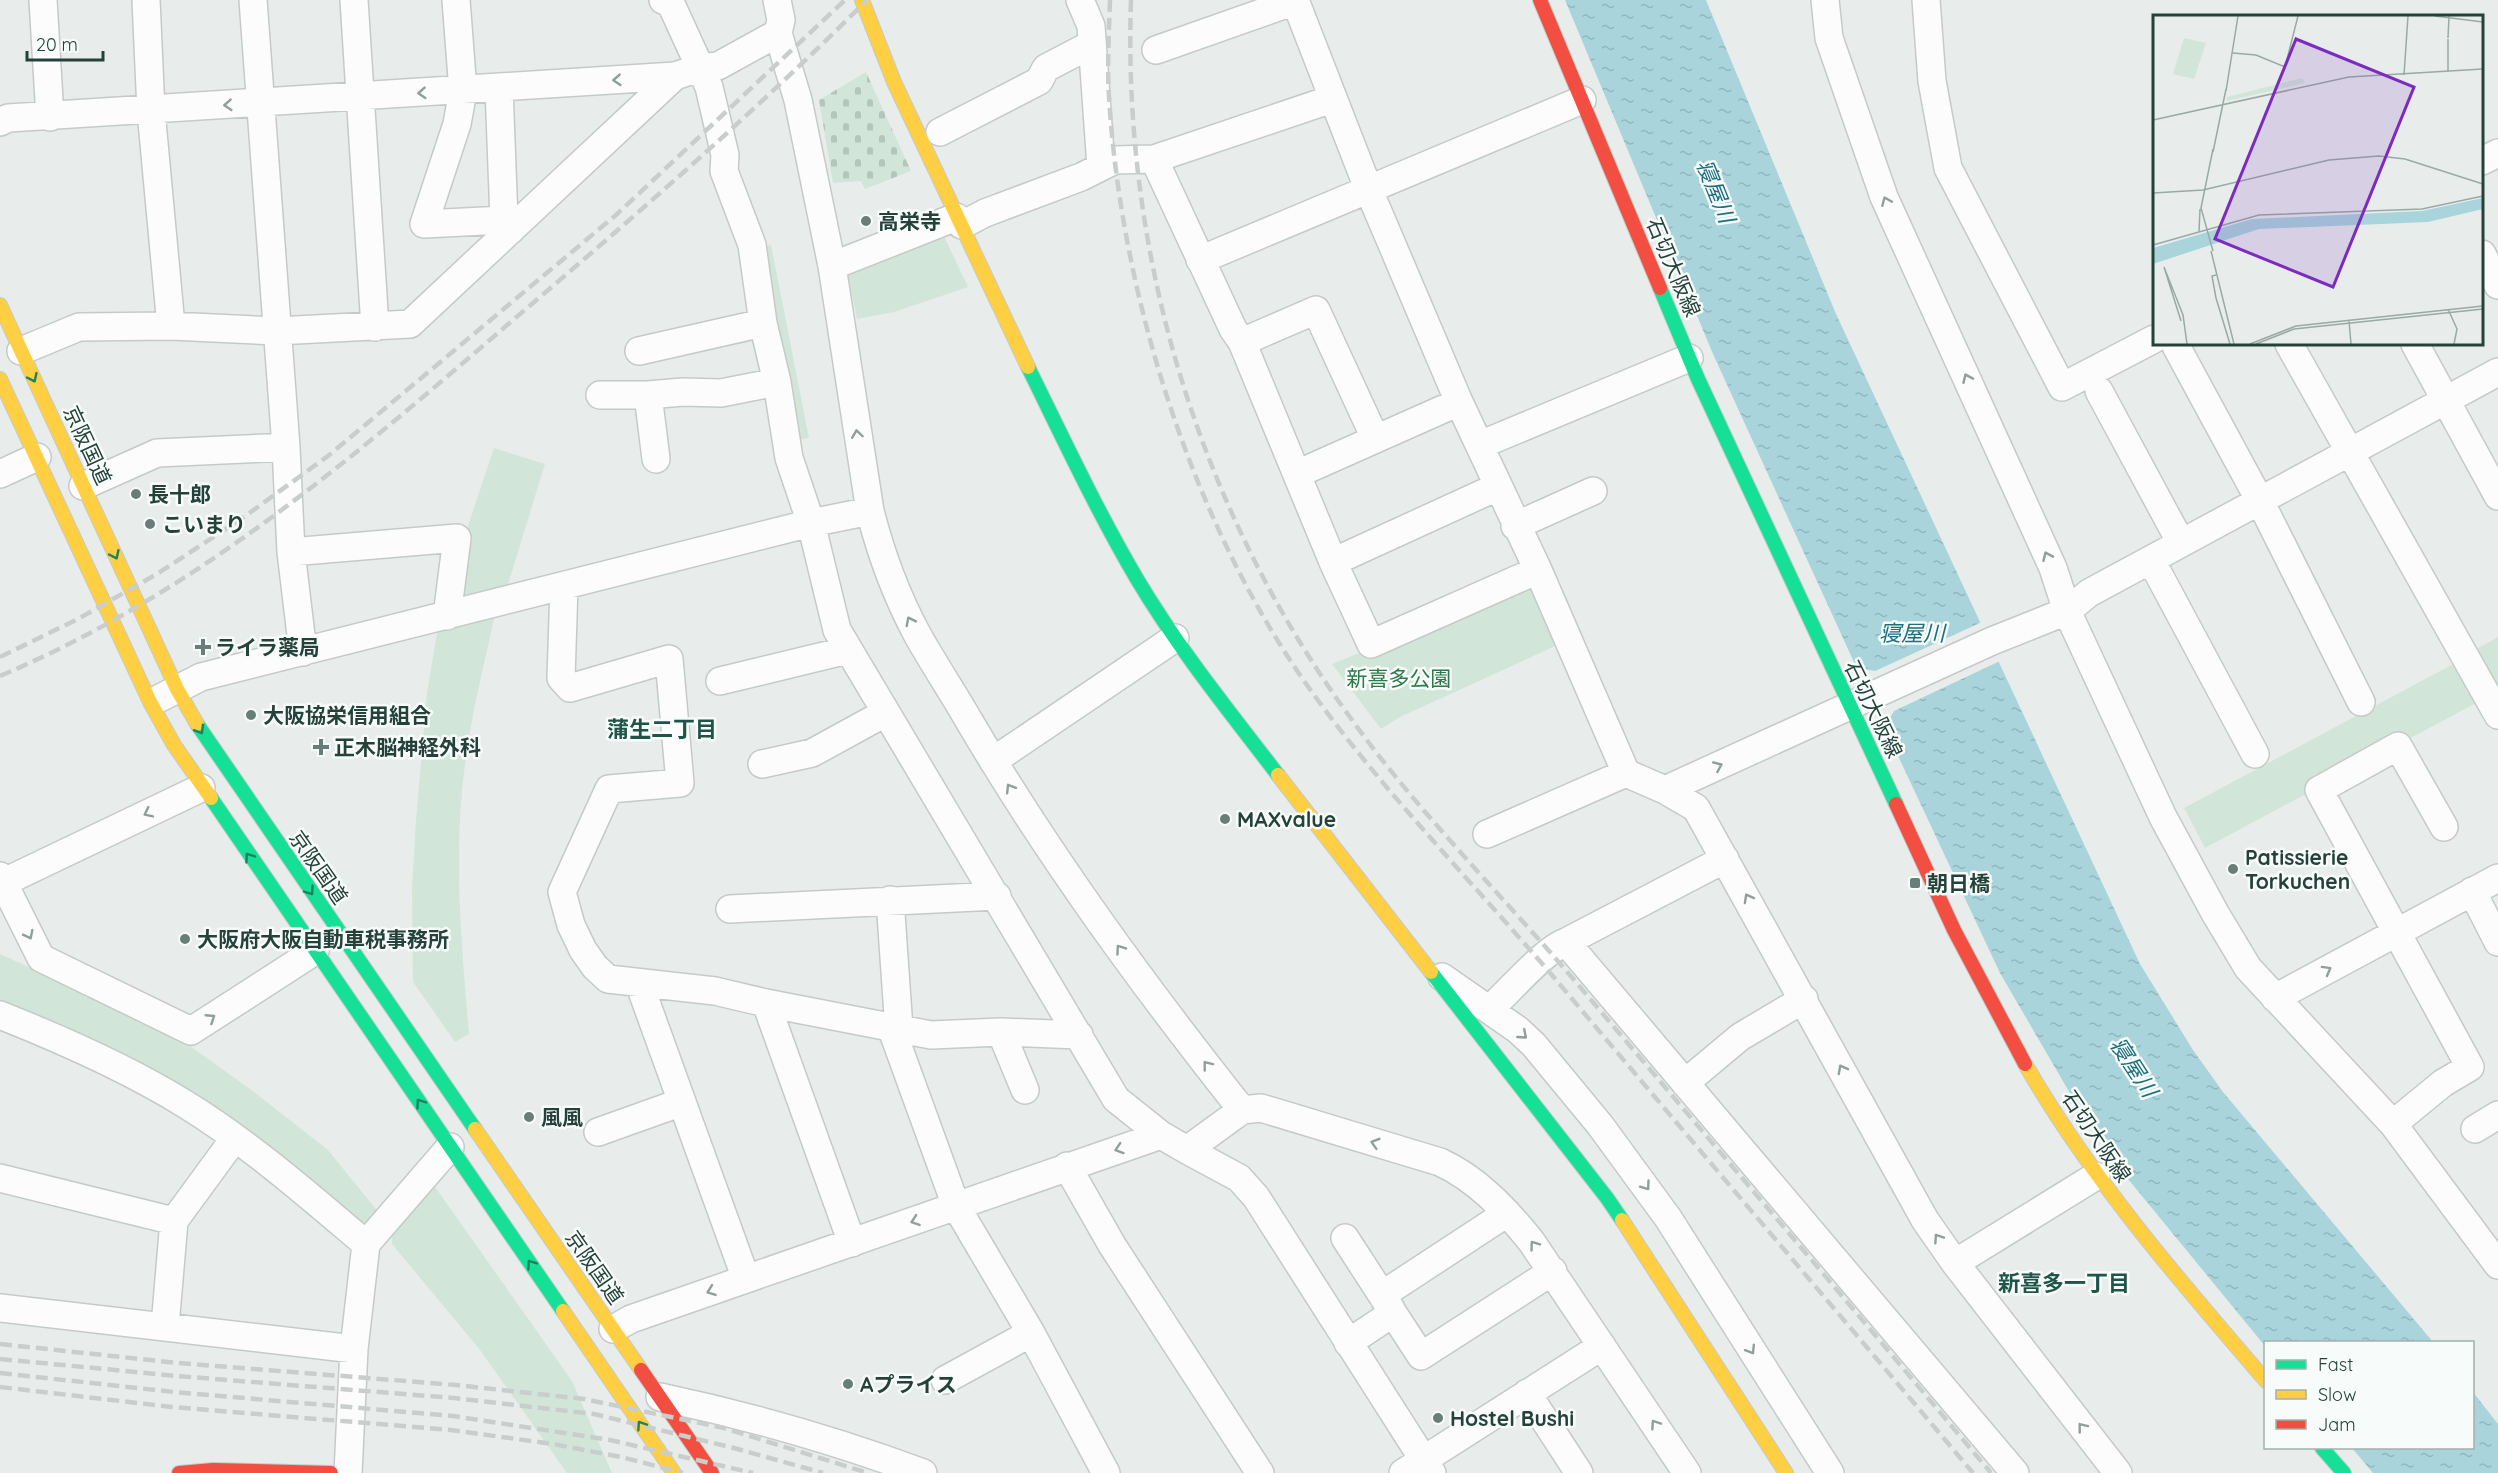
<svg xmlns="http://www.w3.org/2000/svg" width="2498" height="1473" font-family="Quicksand,'Noto Sans JP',sans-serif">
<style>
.cemetery{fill:url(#cemetery-stones)}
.green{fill:#d1e6d8}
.water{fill:url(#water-ripples)}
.pier{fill:#e8edeb}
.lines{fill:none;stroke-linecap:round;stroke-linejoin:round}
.street-casing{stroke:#c5cac8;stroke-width:30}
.fast-casing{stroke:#c3cbc8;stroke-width:16}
.slow-casing{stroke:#c3cbc8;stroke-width:16}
.jam-casing{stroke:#c3cbc8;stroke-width:16}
.street{stroke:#fcfcfc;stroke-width:27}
.fast{stroke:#16e098;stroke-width:14}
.slow{stroke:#ffcf43;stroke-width:14}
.jam{stroke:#f24e42;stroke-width:14}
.rail{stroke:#c9cdcc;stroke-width:4.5;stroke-dasharray:12 6;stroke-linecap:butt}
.oneway{stroke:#909f9b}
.oneway2{stroke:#1e8160}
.poi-dot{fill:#697e78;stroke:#f7fbf9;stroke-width:2}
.labels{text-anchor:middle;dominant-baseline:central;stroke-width:5;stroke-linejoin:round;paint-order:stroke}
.poi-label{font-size:21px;font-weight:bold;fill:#24423a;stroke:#f7fbf9;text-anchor:start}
.street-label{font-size:21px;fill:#24423a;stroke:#f7fbf9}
.park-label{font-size:21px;fill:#2d7a4b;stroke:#f7fbf9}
.water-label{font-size:22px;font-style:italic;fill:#1c6f80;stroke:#f7fbf9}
.neighbourhood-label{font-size:22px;font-weight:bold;fill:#1f5548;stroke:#f7fbf9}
.inset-road{fill:none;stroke:#9aa9a4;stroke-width:1.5}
.view{fill:#7b2cbf;fill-opacity:0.15;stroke:#7b2cbf;stroke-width:3}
.inset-edge{fill:none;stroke:#24423a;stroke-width:3}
</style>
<defs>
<pattern id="cemetery-stones" width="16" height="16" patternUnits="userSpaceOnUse" patternTransform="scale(1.5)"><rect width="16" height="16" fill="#d1e6d8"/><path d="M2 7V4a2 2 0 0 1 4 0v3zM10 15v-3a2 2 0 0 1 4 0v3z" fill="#b3c6ba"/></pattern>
<pattern id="water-ripples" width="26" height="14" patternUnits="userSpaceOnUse" patternTransform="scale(1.5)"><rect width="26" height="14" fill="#a9d4db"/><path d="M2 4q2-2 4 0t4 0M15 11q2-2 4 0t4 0" fill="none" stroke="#91b7bd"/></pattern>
</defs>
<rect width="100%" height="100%" fill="#e8edeb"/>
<!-- cemetery -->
<path class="cemetery" d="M866 72 911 171 865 189 861 181 833 183 819 100Z"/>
<!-- green -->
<path class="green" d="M942 232 968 287 894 312 857 319 846 266Z
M771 245 809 438 797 440 757 247Z
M494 448 545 464 506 591 458 599 467 529Z
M1523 586 1537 591 1562 643 1400 717 1381 729 1332 664Z
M496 610C486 657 474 703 467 750 452 845 461 939 469 1034L455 1042 413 982 412 887 416 820 427 693 438 627Z
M2498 637V694L2473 651Z
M2455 663 2476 703 2205 848 2184 808Z
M0 954 133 1014 190 1046 254 1092 328 1150 379 1213 359 1230 300 1180 0 1006Z
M433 1184 572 1381 612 1473H567L480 1350 392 1244V1233Z"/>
<!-- water -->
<path class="water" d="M1565 0H1706L1836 314 2140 964 2193 1050 2223 1092 2433 1342H2266L2265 1346 2119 1168 2071 1095 2000 973 1853 660 1713 354Z
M2473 1392 2498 1424V1473H2373L2352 1448H2472Z"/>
<!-- pier -->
<path class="pier" d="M1982 622 2000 661 1894 711 1886 725 1881 727 1850 660 1863 669 1875 671Z"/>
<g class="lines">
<defs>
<path id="street" d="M43 0 50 117
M146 0 151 111 171 326
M253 0 286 447 291 552 303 652
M354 0 375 327
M456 0 463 91 457 124 424 224 504 220
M663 0 671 4 709 87 725 155 724 171 752 245 763 323 777 382 789 458 811 523 837 630 1116 1099 1161 1135
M777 0 781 20 778 33 798 100 832 266 870 511C881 554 896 595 917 634 933 663 952 691 968 719 1049 857 1143 985 1242 1110L1261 1108 1440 1162C1477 1179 1505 1209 1531 1241L1687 1473
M1080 0 1091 26 1101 167
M1295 0 1368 188 1459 402 1538 570 1626 773 1665 790 1696 808 1925 1220 1955 1263 2118 1473
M1825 0 1829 38 1884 197 2053 568 2067 611 2163 817 2215 913 2248 968 2393 1124 2498 1265
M1926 0 1932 81 1948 168 2062 387 2154 339
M1156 50 1295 1
M499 88 504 220 511 230
M0 122 8 118 675 76
M940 132 1039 81 1046 68 1092 44
M1154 159 1233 329 1242 342 1333 562 1371 644 1538 570
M2482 161 2498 153
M962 225 985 213 1081 177 1115 160 1154 159 1332 99
M2482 254 2498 285
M1200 260 1582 100
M832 266 956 217
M1242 342 1316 310 1375 438
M2289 344 2498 715
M2415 344 2498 496
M2176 346 2260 501 2361 702
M21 351 79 327 171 326 277 331 410 324 675 76 699 68 718 66 778 33
M639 351 763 323
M2099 391 2181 543
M600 395H648L683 392 721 393 777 382
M648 395 656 459
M1480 445 1689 358
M0 474 37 457
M1297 474 1459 402
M83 486 157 453 286 447
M1515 526 1593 491
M291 552 457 538 447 616
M2151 560 2255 754
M1333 562 1497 487
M564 586 561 678 570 688 669 659 680 783 609 789 562 892 571 925 583 950 595 967 608 979 715 991 766 1003 931 1035 1001 1032 1079 1035
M720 681 848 650
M160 698 201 677 811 523 870 511
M993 761 1175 638
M762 764 812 753 885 713
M1665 790 1992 641 2067 611 2089 593 2498 372
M1487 834 1626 773
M1725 859 1566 942 2015 1473
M0 876 41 958 191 1031 315 951
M0 884 201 788
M2472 891 2498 942
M890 900 899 1029
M730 909 997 896
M1442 977 1518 1030 1534 1045 1600 1125 1668 1218 1830 1473
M639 983 746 1279
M2275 998 2498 878
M1498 1001C1515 985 1546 949 1566 942
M766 1003 852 1243
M0 1015C63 1040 127 1068 185 1104 250 1144 308 1195 366 1244
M891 1027 956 1206 1031 1333 1106 1473
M1001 1032 1025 1090
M1685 1083 1740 1037 1804 999
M2393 1124 2443 1083 2470 1067 2319 790 2398 746 2444 827
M2475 1129 2498 1115
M598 1132 682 1102
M1187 1150 1239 1178 1256 1197 1432 1473
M1067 1166 1112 1245 1260 1473
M0 1178 174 1221
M1345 1238 1391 1309
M1955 1263 2096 1176
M1382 1295 1507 1213
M0 1308 354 1349
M165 1326 174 1221 234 1139
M613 1329 631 1319 746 1279 1161 1135 1187 1150 1242 1110
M1348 1343 1393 1313 1421 1356 1553 1271
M945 1380 1031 1333
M1527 1393 1579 1473
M660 1397C750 1416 837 1441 923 1473
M348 1473 354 1349 366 1244 450 1147
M1403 1473 1602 1346"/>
<path id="fast" d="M1660 288 1698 379 1896 804
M1028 367C1063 438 1097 511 1137 579 1178 648 1229 711 1278 775
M197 724 475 1129
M211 798 563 1311
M1431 972 1607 1198 1622 1220
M2322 1448 2344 1473"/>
<path id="slow" d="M862 0 894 82 1028 367
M0 305 177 689 197 724
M0 379 150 702 174 745 211 798
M1278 775 1431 972
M2025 1064C2092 1180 2179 1280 2266 1381
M475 1129 641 1370
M1622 1220 1786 1473
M563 1311 674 1473"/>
<path id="jam" d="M1540 0 1660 288
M1896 804 1954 930 2025 1064
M641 1370 712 1473
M179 1473 213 1470 331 1473"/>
</defs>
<!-- street casing -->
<use href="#street" class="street-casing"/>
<!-- fast casing -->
<use href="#fast" class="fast-casing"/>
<!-- slow casing -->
<use href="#slow" class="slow-casing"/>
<!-- jam casing -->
<use href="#jam" class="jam-casing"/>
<!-- street -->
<use href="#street" class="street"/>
<!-- fast -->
<use href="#fast" class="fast"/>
<!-- slow -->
<use href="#slow" class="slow"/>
<!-- jam -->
<use href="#jam" class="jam"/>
<!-- rail -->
<path class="rail" d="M1110 0C1109 32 1107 65 1109 97 1121 299 1196 535 1317 699 1390 799 1477 887 1557 981 1695 1145 1835 1309 1973 1473
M1131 0C1122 257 1200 512 1352 720 1419 813 1501 894 1575 981 1714 1145 1853 1308 1991 1473
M0 657 78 619 157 574 244 517 328 456 616 215 845 0
M0 676C196 593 354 457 513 320 634 217 755 112 867 0
M0 1344 178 1363 456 1385 584 1399 724 1428 868 1473
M0 1359 177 1376 454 1398 594 1414 734 1448 823 1473
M0 1373 174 1392 453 1416 610 1440 753 1473
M0 1387 172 1407 451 1430 553 1444 621 1457 683 1473"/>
</g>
<!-- one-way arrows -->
<defs><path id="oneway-chevron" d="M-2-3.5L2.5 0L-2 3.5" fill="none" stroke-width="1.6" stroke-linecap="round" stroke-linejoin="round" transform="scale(1.5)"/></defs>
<g class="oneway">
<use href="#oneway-chevron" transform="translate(617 80) rotate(176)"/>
<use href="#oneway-chevron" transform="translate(422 93) rotate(176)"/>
<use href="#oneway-chevron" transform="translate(228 105) rotate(176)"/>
<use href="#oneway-chevron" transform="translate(1886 201) rotate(-113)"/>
<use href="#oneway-chevron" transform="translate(1967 378) rotate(-114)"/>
<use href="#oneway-chevron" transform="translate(857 434) rotate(-98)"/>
<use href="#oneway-chevron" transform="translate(2047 556) rotate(-114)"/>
<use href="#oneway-chevron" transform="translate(910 621) rotate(-117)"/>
<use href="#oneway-chevron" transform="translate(1718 766) rotate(-24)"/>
<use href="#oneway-chevron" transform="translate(1010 788) rotate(-122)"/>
<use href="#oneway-chevron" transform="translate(148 813) rotate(154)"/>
<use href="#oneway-chevron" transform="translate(1748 898) rotate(-119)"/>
<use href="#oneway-chevron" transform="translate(29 935) rotate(63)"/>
<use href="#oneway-chevron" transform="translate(1120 949) rotate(-125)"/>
<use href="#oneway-chevron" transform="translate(2327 970) rotate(-29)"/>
<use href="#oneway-chevron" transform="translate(211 1018) rotate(-33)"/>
<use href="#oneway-chevron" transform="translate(1523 1035) rotate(41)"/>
<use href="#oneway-chevron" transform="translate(1207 1065) rotate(-128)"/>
<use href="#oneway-chevron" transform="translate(1842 1069) rotate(-118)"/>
<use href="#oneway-chevron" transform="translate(1375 1143) rotate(-163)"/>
<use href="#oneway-chevron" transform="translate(1119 1149) rotate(162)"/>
<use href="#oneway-chevron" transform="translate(1646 1186) rotate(54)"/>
<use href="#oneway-chevron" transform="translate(915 1221) rotate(161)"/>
<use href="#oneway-chevron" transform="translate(1938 1238) rotate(-124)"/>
<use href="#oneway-chevron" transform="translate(1534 1245) rotate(-126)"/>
<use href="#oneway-chevron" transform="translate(711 1291) rotate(160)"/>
<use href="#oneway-chevron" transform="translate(1751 1350) rotate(58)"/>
<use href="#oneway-chevron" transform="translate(1655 1424) rotate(-124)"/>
<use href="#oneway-chevron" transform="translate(2082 1427) rotate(-128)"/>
</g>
<g class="oneway2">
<use href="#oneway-chevron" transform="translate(33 378) rotate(65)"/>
<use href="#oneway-chevron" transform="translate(115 555) rotate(65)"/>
<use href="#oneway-chevron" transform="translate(200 730) rotate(59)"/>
<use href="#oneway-chevron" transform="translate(249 857) rotate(-125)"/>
<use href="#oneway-chevron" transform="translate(310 891) rotate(55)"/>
<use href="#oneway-chevron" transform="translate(420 1103) rotate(-125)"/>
<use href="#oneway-chevron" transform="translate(531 1264) rotate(-125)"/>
<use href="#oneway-chevron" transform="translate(641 1425) rotate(-124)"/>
</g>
<!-- markers -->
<g class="poi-dot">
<circle cx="866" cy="221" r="6"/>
<circle cx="136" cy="494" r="6"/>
<circle cx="150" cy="524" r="6"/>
<path d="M200 638h6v6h6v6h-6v6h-6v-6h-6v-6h6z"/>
<circle cx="251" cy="715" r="6"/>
<path d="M318 738h6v6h6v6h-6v6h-6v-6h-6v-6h6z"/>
<circle cx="1225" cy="819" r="6"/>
<circle cx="2233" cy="869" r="6"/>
<rect x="1909" y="877" width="12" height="12" rx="3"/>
<circle cx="185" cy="939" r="6"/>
<circle cx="529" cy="1117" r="6"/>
<circle cx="848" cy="1384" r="6"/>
<circle cx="1438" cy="1418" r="6"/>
</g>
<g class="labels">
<!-- poi labels -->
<g class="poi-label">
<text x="878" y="221">高栄寺</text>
<text x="148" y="494">長十郎</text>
<text x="162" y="524">こいまり</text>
<text x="215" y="647">ライラ薬局</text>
<text x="263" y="715">大阪協栄信用組合</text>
<text x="334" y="747">正木脳神経外科</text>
<text x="1237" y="819">MAXvalue</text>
<text x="2245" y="857">Patissierie<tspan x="2245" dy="24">Torkuchen</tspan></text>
<text x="1927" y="883">朝日橋</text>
<text x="197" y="939">大阪府大阪自動車税事務所</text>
<text x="541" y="1117">風風</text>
<text x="860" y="1384">Aプライス</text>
<text x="1450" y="1418">Hostel Bushi</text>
</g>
<!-- street labels -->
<g class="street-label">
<text transform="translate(1674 267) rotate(67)">石切大阪線</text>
<text transform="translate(88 445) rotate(65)">京阪国道</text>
<text transform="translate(1874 709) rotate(64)">石切大阪線</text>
<text transform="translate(319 867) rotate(55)">京阪国道</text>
<text transform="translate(2097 1136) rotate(56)">石切大阪線</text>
<text transform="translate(595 1267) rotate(55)">京阪国道</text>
</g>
<!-- park labels -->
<g class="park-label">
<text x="1399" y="678">新喜多公園</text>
</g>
<!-- water labels -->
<g class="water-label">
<text transform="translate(1716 191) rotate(68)">寝屋川</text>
<text x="1912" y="633">寝屋川</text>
<text transform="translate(2134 1067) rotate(57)">寝屋川</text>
</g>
<!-- neighbourhood labels -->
<g class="neighbourhood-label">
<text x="662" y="729">蒲生二丁目</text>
<text x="2064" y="1283">新喜多一丁目</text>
</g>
</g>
<!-- overview -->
<g transform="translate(2153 15)">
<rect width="330" height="330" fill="#e8edeb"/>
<path d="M31 23 53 28 41 64 20 59ZM149 63 152 68 74 86V82Z" fill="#d1e6d8"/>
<path d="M330 183V194L275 207 106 214 0 249V233L99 204 269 196Z" fill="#a9d4db"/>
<path class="inset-road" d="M282 1 330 7M295 23 296 1M80 38 103 40 132 52 145 1M295 57V24M251 60 255 1M73 76 85 1M0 105 196 62 330 54M60 137 73 74M0 178 50 175 176 145 226 141 252 144 330 169M46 217 47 194M0 230 106 200 269 194 330 181M58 236 81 329M60 236 48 193 60 134M11 252 30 300 34 329M11 252 28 306M63 260 59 261 63 283 77 329M295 294 304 314 301 329M196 306 198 329M97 329 143 311 330 291M103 329 141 314 330 294"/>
<path class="view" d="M143 24 261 72 180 272 62 224Z"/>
<rect width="330" height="330" class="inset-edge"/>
</g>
<!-- legend -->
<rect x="2264" y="1341" width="210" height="108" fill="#f7fbf9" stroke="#a3b1ad" stroke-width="1.5"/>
<rect x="2276" y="1360" width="30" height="9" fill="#16e098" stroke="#a3b1ad" stroke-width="1.5"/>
<text x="2318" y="1371" font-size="18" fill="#24423a">Fast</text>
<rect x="2276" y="1390" width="30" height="9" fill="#ffcf43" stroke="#a3b1ad" stroke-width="1.5"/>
<text x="2318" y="1401" font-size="18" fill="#24423a">Slow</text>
<rect x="2276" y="1420" width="30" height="9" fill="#f24e42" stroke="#a3b1ad" stroke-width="1.5"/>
<text x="2318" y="1431" font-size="18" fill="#24423a">Jam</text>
<!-- scale -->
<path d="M27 51v9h76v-9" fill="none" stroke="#24423a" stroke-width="3"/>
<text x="36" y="51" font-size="18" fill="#24423a" stroke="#f7fbf9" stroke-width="4.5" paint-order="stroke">20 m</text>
</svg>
